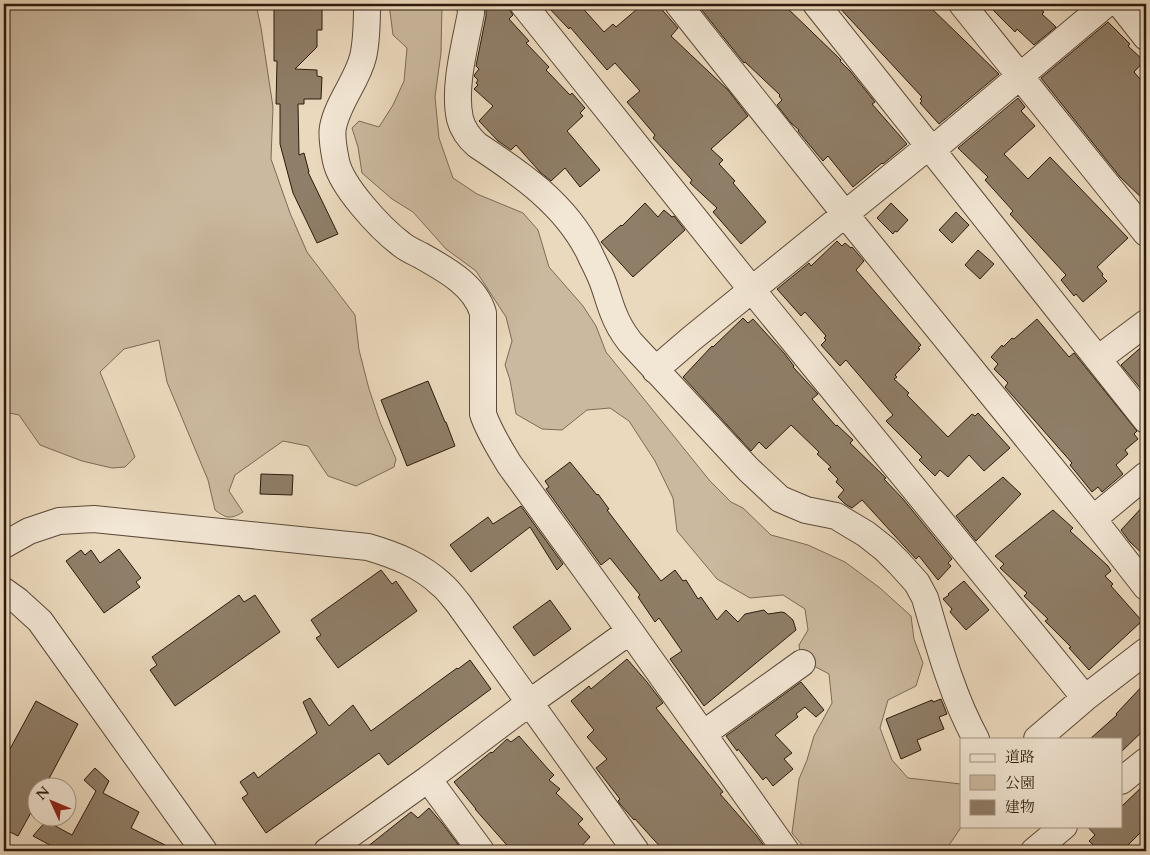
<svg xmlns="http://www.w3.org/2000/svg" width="1150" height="855" font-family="Cardo,'Noto Serif JP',serif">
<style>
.green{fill:#cbb99f;stroke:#7c6a56}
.building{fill:#8f7e68;stroke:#2c1b0c}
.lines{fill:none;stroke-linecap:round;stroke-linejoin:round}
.minor-casing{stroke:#5c4a38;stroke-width:28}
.minor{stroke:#f2e6d4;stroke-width:26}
</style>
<rect width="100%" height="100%" fill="#ebd9bd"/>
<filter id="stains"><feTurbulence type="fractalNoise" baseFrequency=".004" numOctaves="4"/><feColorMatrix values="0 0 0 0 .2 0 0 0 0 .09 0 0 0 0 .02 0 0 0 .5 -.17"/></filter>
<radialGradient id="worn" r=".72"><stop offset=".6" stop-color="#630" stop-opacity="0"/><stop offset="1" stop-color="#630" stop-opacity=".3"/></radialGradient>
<!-- green -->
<path class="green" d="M4 4H256L261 28 273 107 271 159 290 213 307 252 355 315 359 350 369 389 380 422 396 459 394 467 356 486 328 476 308 446 283 441 235 475 229 491 243 512C230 520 226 518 215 510L208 480 167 382 159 340 124 349 100 372 135 457 125 467 112 468 82 461 40 445 19 415 4 412Z
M389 4H442L441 53 435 97 439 138 453 178 477 194 523 213 538 230 549 267 583 306 596 326 606 352 710 481 731 502 743 508 771 535 808 545 845 562 880 588 911 616 914 639 923 663 916 686 888 700 880 728 892 760 908 778 961 784 962 826 945 851H807L792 833 799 779 807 760 814 736 832 703 829 674 801 659 799 645 808 630 805 609 783 595 750 598 717 579 677 531 673 498 655 461 629 421 610 408 587 410 562 430 542 429 516 414 510 380 505 365 512 341 506 317 476 271 446 249 413 212 392 199 362 173 358 147 352 128 359 121 379 127 393 105 404 81 407 48 393 35Z"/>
<!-- building -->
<path class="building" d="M307 4H322V30H317V47L295 69 317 70V76L322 77 321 99H304V104H298L299 155 304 153 309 172H308L338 234 317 243 293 193 280 144V104H276L277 61H274V8L305 6Z
M490 4H508V7L513 15 509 19 529 41 526 43 549 67 546 70 570 95 572 93 585 108 580 113 583 116 567 131 600 170 580 187 565 168 551 181 540 172 516 145 511 150 498 141 479 121 493 106 474 89 478 85 476 83 478 80 474 76 475 74 479 69 476 66 486 16V9Z
M545 4H579L604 32 613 24 616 27 643 4H657L678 28 671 36 728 90 748 116 711 149 723 160 719 164 735 181 733 183 766 222 741 244 713 212 717 208 690 183 692 180 653 138 655 135 627 102 640 91 615 63 607 70 570 27 569 29Z
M697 4H783L841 60 840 61 850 71 875 102 872 104 907 144 883 164 882 163 853 187 828 156 823 161 817 154 798 131 799 130 791 123 777 105 782 100 779 96 780 95 745 62 744 63Z
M836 4H927L999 74 939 124 920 103 922 101 920 99 922 97Z
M987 4H1035L1044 12 1042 14 1056 27 1034 45 1017 29 1015 32Z
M1108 22 1130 44 1128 46 1144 61 1134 72 1146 86V202L1120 177 1041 78Z
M1018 98 1025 107 1021 111 1035 126 1004 154 1028 179 1050 157 1128 238 1097 267 1103 274 1102 276 1107 281 1083 302 1076 294 1074 296 1061 280 1066 275 1010 214 1013 211 985 180 988 177 958 148Z
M645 203 658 217 664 210 672 217 674 216 685 230 633 277 601 242 621 225 622 226Z
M891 203 908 220 897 232 895 231 893 234 877 218Z
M956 212 969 225 952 243 939 230Z
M837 241 842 246 845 243 851 248 852 247 864 261 856 270 921 345 918 348 920 349 895 375 897 377 894 379 909 393 907 395 948 437 972 414 975 416 978 413 1010 448 984 471 969 455 948 477 940 470 935 476 919 460 922 457 886 421 893 415 846 360 840 366 821 345 826 340 824 338 826 336 805 312 801 316 777 289 809 263 811 266Z
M978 250 994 264 980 279 965 265Z
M743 318 748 323 753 319 784 353 794 366 793 367 818 394 812 399 836 426 837 425 853 440 850 443 886 478 884 479 903 499 952 559 948 563 951 566 938 580 919 556 916 559 862 500 852 508 845 504 838 497 844 490 836 482 838 479 828 469 831 467 817 454 819 452 791 425 766 449 759 442 751 451 683 377 712 346 713 347Z
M1037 319 1069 357 1074 353 1137 431 1134 434 1138 439 1125 450 1128 454 1116 465 1123 474 1102 492 1098 487 1092 492 1070 465 1072 463 1005 387 1008 383 994 369 998 364 991 357 1002 345 1003 347 1012 338 1014 339Z
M1146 343V384L1141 389 1121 365Z
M428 381 445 422H446L455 446 407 466 381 400Z
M570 462 597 495 598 494 609 509 607 510 661 581 675 570 683 581 686 580 698 599 701 597 717 620 726 610 738 622 745 614 764 610 768 614 782 612 785 613 793 620 796 630 704 706 670 659 682 651 659 618 655 622 638 597 640 595 610 558 601 565 546 489 549 487 545 481Z
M261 474 293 475 292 495 260 494Z
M1003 477 1021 494 976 541 956 516Z
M1146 503V557L1130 542 1121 530Z
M521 506 563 564 557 570 530 527 471 572 450 545 488 517 493 524Z
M1053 510 1073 528 1070 531 1108 566 1111 571 1105 576 1113 584 1111 586 1142 621 1089 670 1069 648 1071 647 1045 621 1048 619 1024 596 1027 593 1000 568 1004 564 995 556Z
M119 549 141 578 136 582 140 587 104 613 66 561 81 550 85 555 91 550 100 563Z
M381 570 392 584 396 581 417 611 338 668 316 638 321 635 311 620Z
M964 581 989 610 966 630 950 612 952 609 943 599 949 595 948 594Z
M239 595 244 602 255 595 280 632 175 706 150 670 157 665 152 657Z
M550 600 571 629 534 656 513 627Z
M627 659 647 682 663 703 656 708 723 792 720 794 756 835 768 851H664L635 819 634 820 620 804 618 801 620 799 596 768 607 759 587 737 594 730 571 701 589 686 591 689Z
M470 660 491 689 388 765 379 753 266 833 242 798 248 794 240 782 254 772 258 778 317 733 303 702 310 698 329 726 353 705 371 731 457 668 458 669Z
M801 682 824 710 816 717 805 707 796 714 798 717 775 735 792 753 784 759 793 769 773 786 766 777 763 780 738 749 737 751 726 736Z
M1146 682V728L1121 752V739H1090L1117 715 1116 714Z
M941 699 947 714 939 717 944 729 917 740 921 750 901 759 886 719 932 700 933 702Z
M36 701 78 724 44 788H38V800L18 836 4 829V760Z
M519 736 548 769 554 775 549 780 560 789 556 793 583 819 578 824 590 837 577 851H512L475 809H476L454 782 491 752 492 753 507 739 511 742Z
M95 768 109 781 103 793 139 812 131 828 177 851H61L33 836 46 821 72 835 96 791 84 780Z
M1146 783V827L1122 851H1100L1089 841 1095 835 1087 826H1121V807Z
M429 808 442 823 463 851H362L411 812 418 818Z"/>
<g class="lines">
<defs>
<path id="minor" d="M367 4C367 21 367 40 363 57 357 81 338 102 333 127 331 137 334 151 336 161 341 186 380 228 401 244 407 249 414 252 420 255 445 269 475 285 483 313V414C489 432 499 447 509 464L630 631 786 851
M470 4 471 13C465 45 453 88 460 119 463 130 469 138 477 145 521 174 565 204 589 252 593 261 598 270 602 280 606 290 609 302 613 312 617 323 623 333 630 342L748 469 780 499 806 510 836 516 866 534 885 549 899 563 917 583 925 598C939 646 952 695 976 739
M523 4 752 290 1085 698
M678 4 845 214 1093 519 1146 587
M816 4 1146 420
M962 4 1146 233
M1120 4 1146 37
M932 150 1106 4
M1098 359 1146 323
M655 370 691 339 929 146
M1093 519 1146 475
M4 545 29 531 59 521 94 519 368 547C395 555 421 565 442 585 448 590 453 597 458 603L636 851
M4 591 18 601 40 621 204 851
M703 734 802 663
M1037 739 1085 698 1146 651
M428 779 481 851
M1121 781 1146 761
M327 851 428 779 529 703 630 631
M1034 851 1064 826"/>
</defs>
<!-- minor casing -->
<use href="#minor" class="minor-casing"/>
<!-- minor -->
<use href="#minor" class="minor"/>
</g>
<!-- margin -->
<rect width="1150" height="855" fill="none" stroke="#ebd9bd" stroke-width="20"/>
<rect x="5" y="5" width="1140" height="845" fill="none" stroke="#2c1b0c" stroke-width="2.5"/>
<rect x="10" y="10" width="1130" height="835" fill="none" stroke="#2c1b0c"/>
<!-- legend -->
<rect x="960" y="738" width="162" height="90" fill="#f2e6d4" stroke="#a39584"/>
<rect x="970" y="754" width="25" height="8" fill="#f2e6d4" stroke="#a39584"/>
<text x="1005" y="762" font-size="15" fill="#2c1b0c">道路</text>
<rect x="970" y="775" width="25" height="15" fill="#cbb99f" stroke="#a39584"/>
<text x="1005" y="788" font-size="15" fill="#2c1b0c">公園</text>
<rect x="970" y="800" width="25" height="15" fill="#8f7e68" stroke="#a39584"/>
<text x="1005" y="812" font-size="15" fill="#2c1b0c">建物</text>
<!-- north arrow -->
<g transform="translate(52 802) rotate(314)"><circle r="24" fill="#f2e6d4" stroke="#a39584"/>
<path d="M0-4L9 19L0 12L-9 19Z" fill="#8f2418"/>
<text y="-8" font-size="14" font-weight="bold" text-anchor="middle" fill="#2c1b0c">N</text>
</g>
<rect width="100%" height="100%" filter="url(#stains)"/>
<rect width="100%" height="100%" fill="url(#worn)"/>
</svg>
